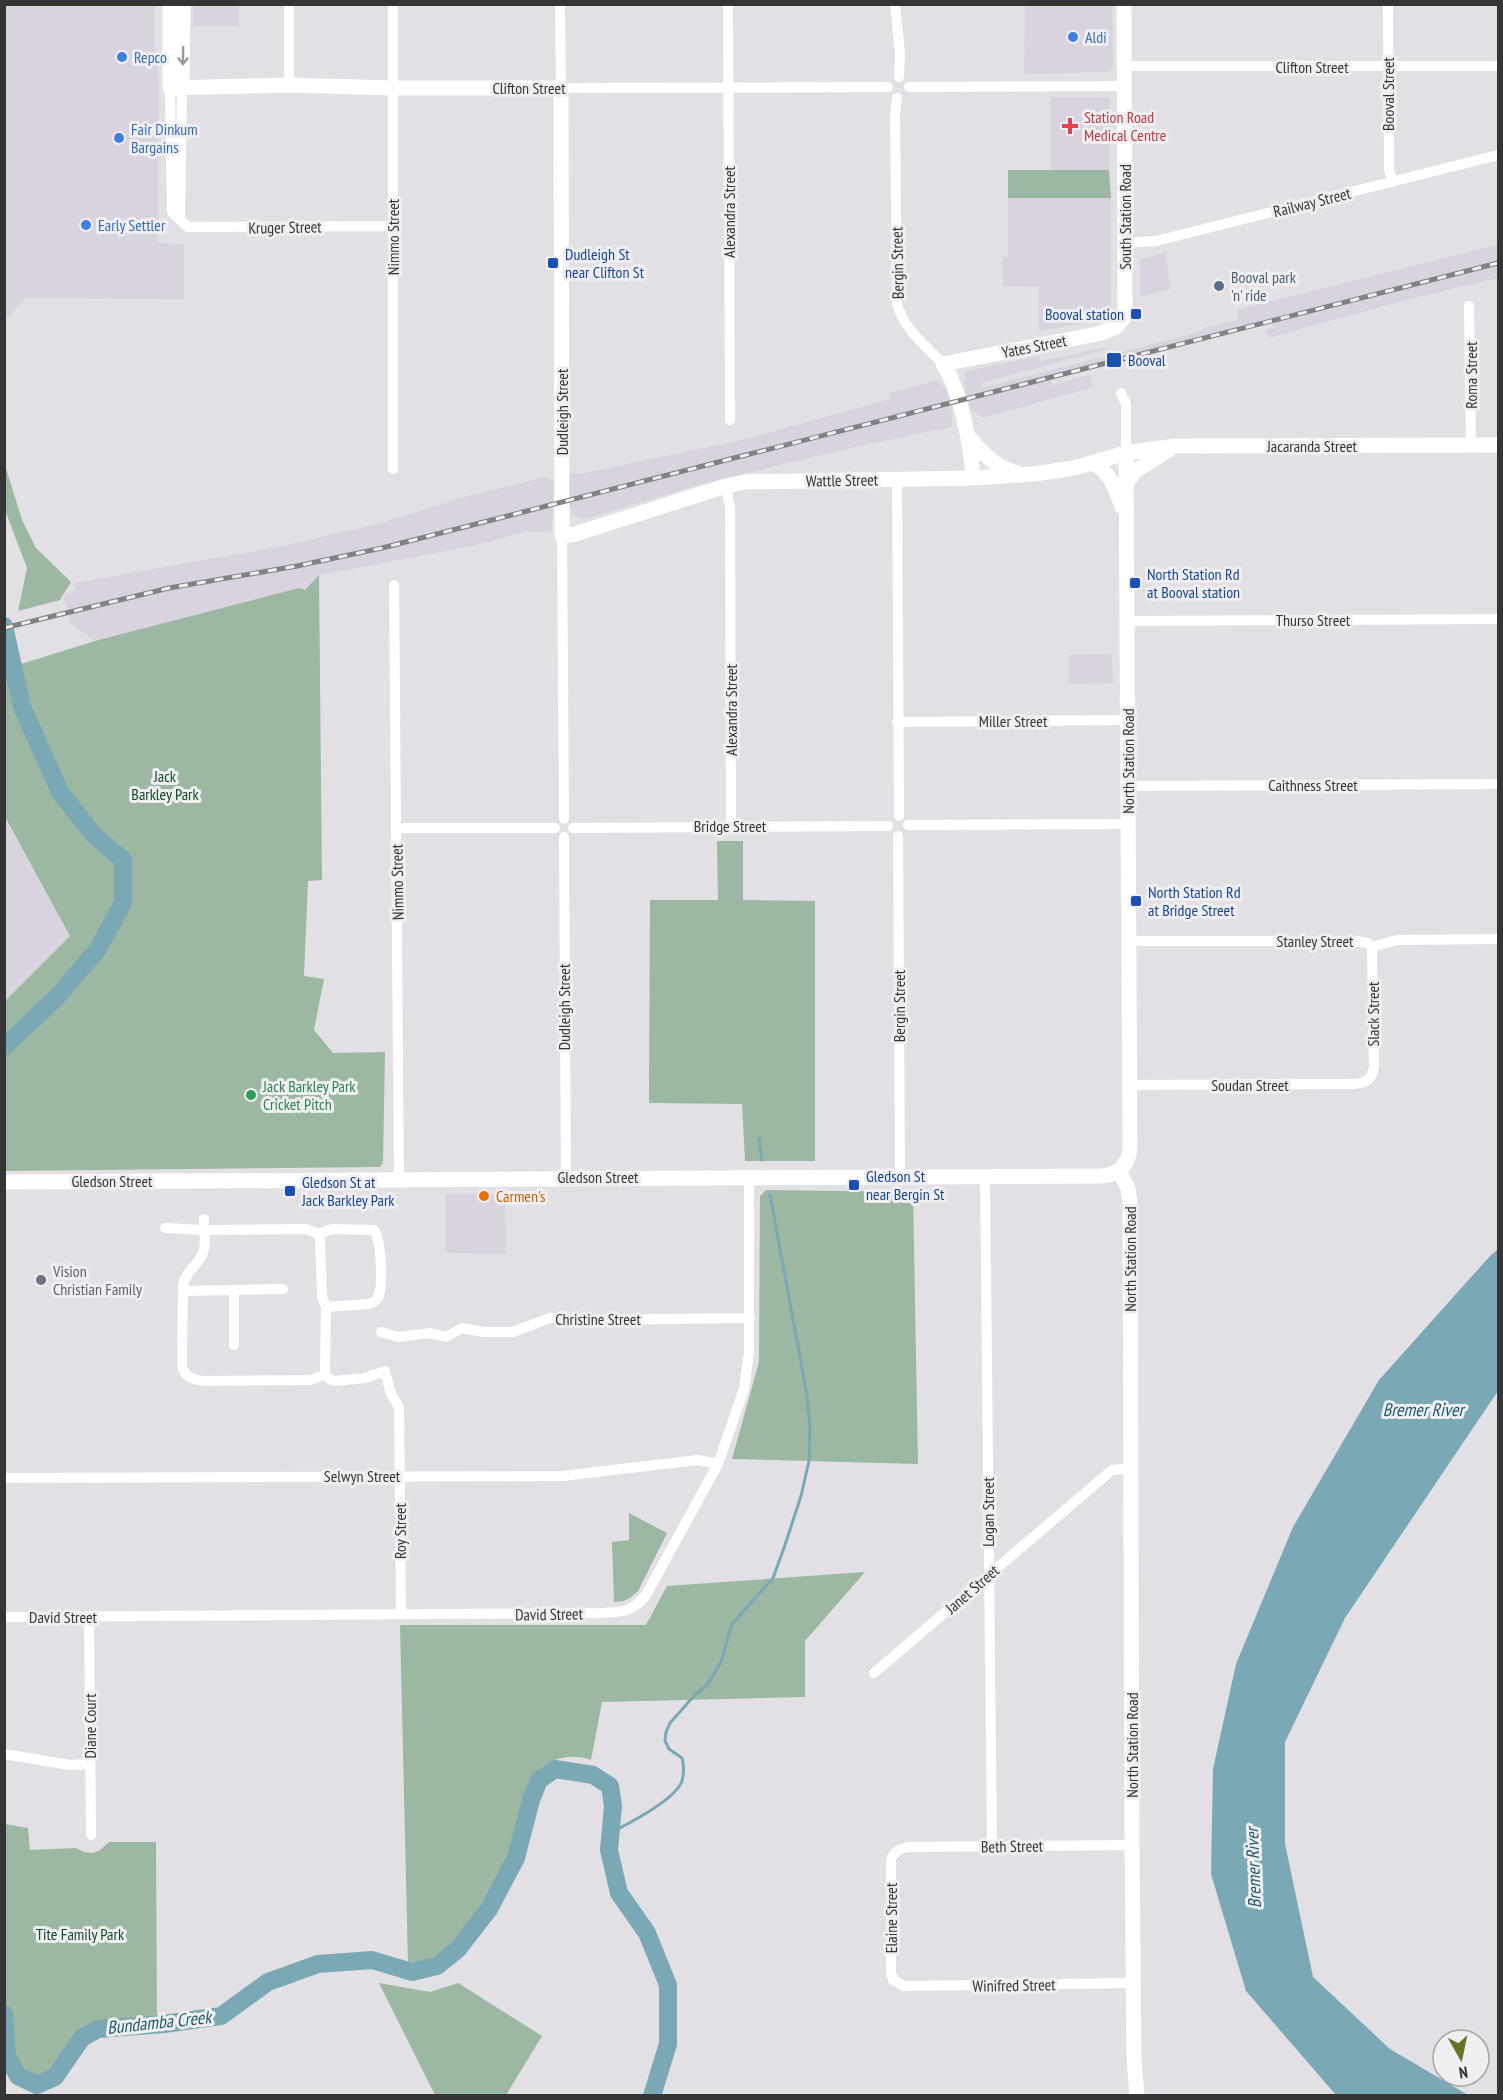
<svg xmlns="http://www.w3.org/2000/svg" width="1503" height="2100" font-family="'PT Sans Narrow',sans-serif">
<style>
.built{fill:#d8d3de}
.green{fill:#9cb7a2}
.water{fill:#7aa8b5}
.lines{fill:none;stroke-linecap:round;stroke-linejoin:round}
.stream{stroke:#7aa8b5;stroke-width:3}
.river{stroke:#7aa8b5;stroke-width:18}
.street{stroke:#fff;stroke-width:10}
.secondary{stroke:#fff;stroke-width:15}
.rail-casing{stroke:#828183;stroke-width:5}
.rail{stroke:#efeef1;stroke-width:3;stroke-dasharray:9;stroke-linecap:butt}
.oneway{stroke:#9a9a9a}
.shop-dot{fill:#3f7fe0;stroke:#efeef1;stroke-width:2}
.health-dot{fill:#e0444e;stroke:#efeef1;stroke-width:2}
.transit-dot{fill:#1a4fb4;stroke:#efeef1;stroke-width:2}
.service-dot{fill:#5c6f8a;stroke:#efeef1;stroke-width:2}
.leisure-dot{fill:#2e9e5b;stroke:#efeef1;stroke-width:2}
.food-dot{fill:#e8710a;stroke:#efeef1;stroke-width:2}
.worship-dot{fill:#6b7280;stroke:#efeef1;stroke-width:2}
.labels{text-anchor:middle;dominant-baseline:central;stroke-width:6;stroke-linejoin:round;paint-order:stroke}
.shop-label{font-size:16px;fill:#366cbe;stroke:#efeef1;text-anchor:start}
.street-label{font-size:16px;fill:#363536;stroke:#efeef1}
.health-label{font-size:16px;fill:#be3a42;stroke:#efeef1;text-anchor:start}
.transit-label{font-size:16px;fill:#164399;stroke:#efeef1;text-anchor:start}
.service-label{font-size:16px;fill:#4e5e75;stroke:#efeef1;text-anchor:start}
.park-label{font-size:16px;fill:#104825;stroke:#efeef1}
.leisure-label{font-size:16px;fill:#27864d;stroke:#efeef1;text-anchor:start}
.food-label{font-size:16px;fill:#c56008;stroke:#efeef1;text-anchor:start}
.worship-label{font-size:16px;fill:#5b616d;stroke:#efeef1;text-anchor:start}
.water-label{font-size:18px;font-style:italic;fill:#205c6c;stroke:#efeef1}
</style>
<rect width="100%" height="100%" fill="#e2e0e4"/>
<!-- built -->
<path class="built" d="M5 4 154 5V43L159 80 158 243 184 244V299L25 298 5 320Z
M193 5H239V26H193Z
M1025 5H1112L1113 66 1107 72 1024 74Z
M1051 97H1110L1109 170H1051Z
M1008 198H1111V311L1106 319 1039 331V287L1003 286V257H1008Z
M1498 244V278L1402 301 1268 338 1265 330 1273 328 1272 323 1051 379 1052 385 1089 375 1093 387 983 418 971 409 964 382 966 371 1039 356 1041 361 1103 348 1108 349 981 383 982 388 1203 331V328L1238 320V309Z
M1166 252 1170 289 1140 297V259Z
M937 380 946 389 952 413V427L850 448 702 484 589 518H581L574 515 568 505V479L572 473 580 474 741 440 890 399 889 393Z
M546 477 554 481 552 530 547 532H525L477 545 320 575 305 590 96 642 71 624 63 597 75 590 74 583 283 546 381 523 471 495Z
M1112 654 1113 683 1069 684V655Z
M4 817 70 936 5 1001H4Z
M446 1194H505L506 1254 446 1253Z"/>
<!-- green -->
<path class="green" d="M1008 170H1109L1111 198H1008Z
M4 462 22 520 36 548 71 582 60 600 18 611 27 568 5 510Z
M319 575 322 880 308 881 304 976 324 979 314 1030 333 1053 385 1052 383 1163 380 1167 5 1171V1001L70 936 5 817V669L95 641 299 588 305 590Z
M717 841H743V900L815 901V1161H745L742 1104 649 1103 650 900H718Z
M766 1190 913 1192 918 1464 732 1459 759 1362 760 1196Z
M629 1513 667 1533 638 1591C630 1599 625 1602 614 1602L612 1542 629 1540Z
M865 1572 805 1641V1697L602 1702 591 1760C570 1751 537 1761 529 1783 519 1807 519 1835 508 1859 495 1890 464 1940 434 1957 427 1961 416 1962 408 1963L400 1625H646L667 1586Z
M5 1824 28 1828 30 1850 76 1848 84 1852 93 1853 100 1850 109 1842H156L157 2025 98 2029 82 2038 55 2077 37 2085 18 2076 7 2056 4 2014Z
M379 1983 430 1992 458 1983 542 2036 506 2095H435Z"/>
<!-- water -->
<path class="water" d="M1498 1249V1391L1345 1618 1285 1742V1844L1313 1977 1390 2049 1468 2095H1336L1246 1991 1211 1874 1213 1769 1236 1664 1293 1527 1379 1380 1490 1256Z"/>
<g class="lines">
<!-- stream -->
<path class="stream" d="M759 1138 762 1160
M610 1833C628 1824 675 1800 682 1781 684 1773 684 1765 682 1758L669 1749 665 1741 666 1732 670 1723 694 1696 708 1684 721 1662 732 1624 773 1578 785 1545 801 1496 809 1461 810 1428 807 1395 770 1195"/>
<!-- river -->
<path class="river" d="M4 626 22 707 60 792 93 834 123 860V903L98 949 57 997 4 1047
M4 2014 7 2056 18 2076 37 2085 55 2077 82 2038 98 2029 164 2024 221 2016 268 1982 318 1964 372 1960 412 1972 437 1966 458 1949 489 1909 516 1858 531 1800 539 1780 555 1769 593 1775 610 1786 613 1806 609 1850 619 1893 647 1933 668 1985V2044L652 2096"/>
<!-- street -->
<path class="street" d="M393 4V469
M560 4 561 88 888 87
M728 4 730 420
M895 4 900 54 899 77
M1388 4 1389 168 1392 182
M1125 66H1498
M289 85V4
M909 87 1125 86
M170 88 172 212 188 227 393 226
M897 98 895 114 897 304C904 329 925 345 943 364
M180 220 182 88
M1125 243 1156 241 1498 155
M1469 306 1471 445
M1121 393 1126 404V453
M897 479 899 816
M726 486 730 508 731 826
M562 536 564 819
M394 585 399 1179
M1127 621 1498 619
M897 722 1128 720
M1128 786 1498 784
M908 825 1128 824
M396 828H555
M573 828 888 826
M898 836 900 1177
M564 837 566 1177
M1129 941H1356L1368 943 1372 947 1397 940 1498 939
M1130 1085 1353 1084C1365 1084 1372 1079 1374 1067L1372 947
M985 1177 992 1847
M204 1219V1230L306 1229 319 1234 320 1240 322 1297 326 1307 369 1304C374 1302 378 1300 379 1295 383 1283 381 1239 374 1230L332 1229 319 1234
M165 1228 204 1230C205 1238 206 1248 202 1255 196 1267 186 1271 183 1285L182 1365C184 1377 192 1379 203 1381L311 1380 325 1374 326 1307
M234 1290 283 1289
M183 1291 234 1290V1345
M381 1332 398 1337 430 1333 446 1337 462 1328 483 1332H513L550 1318H555L563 1322 585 1320 750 1318
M325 1374 329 1379 335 1381 365 1378 385 1371 391 1394 399 1407 401 1615
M4 1478 562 1476 698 1460 718 1464
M4 1617 602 1613C624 1612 632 1612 646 1595L718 1464 744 1389 749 1352V1177
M89 1617 91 1835
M874 1673 1112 1470 1131 1468
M4 1754 70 1765 90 1764
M1132 1845 908 1847C900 1849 894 1851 891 1860V1972L893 1980 904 1986 1133 1983"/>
<!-- secondary -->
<path class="secondary" d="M170 4V88L289 85 393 88H561L562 536 575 534 726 486 745 482 973 478 1034 474 1074 468 1126 453 1175 446 1498 445
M182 88 183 4
M968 436C983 453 994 467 1017 473
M1092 463C1110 471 1116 489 1122 507
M973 478C971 446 961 391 943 364L1102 333 1116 327 1125 316 1124 4
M1126 484 1134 472 1170 449
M1119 1171 1128 1188 1130 1203 1132 1845 1134 2059 1137 2096
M4 1182 1102 1176C1119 1174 1128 1166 1130 1149L1126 453"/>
<defs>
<path id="rail" d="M4 628 169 588 297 566 382 548 1498 263"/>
</defs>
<!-- rail casing -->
<use href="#rail" class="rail-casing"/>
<!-- rail -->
<use href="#rail" class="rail"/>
</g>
<!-- one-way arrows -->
<defs><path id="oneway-shaft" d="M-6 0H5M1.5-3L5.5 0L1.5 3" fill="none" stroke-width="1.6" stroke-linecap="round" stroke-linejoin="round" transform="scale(1.5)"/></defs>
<use class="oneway" href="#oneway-shaft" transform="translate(183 56) rotate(91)"/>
<!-- markers -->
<g class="shop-dot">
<circle cx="1073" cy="37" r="6"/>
<circle cx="122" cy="57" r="6"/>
<circle cx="119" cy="138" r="6"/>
<circle cx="86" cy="225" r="6"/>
</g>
<path class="health-dot" d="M1067 117h6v6h6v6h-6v6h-6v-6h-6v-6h6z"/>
<g class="transit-dot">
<rect x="547" y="257" width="12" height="12" rx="3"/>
<rect x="1130" y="308" width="12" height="12" rx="3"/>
<rect x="1106" y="352" width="16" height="16" rx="3"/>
<rect x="1129" y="577" width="12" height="12" rx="3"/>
<rect x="1130" y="895" width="12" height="12" rx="3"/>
<rect x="848" y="1179" width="12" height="12" rx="3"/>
<rect x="284" y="1185" width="12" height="12" rx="3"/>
</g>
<circle class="service-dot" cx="1219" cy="286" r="6"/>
<circle class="leisure-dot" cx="251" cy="1095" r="6"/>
<circle class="food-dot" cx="484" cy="1196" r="6"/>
<circle class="worship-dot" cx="41" cy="1280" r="6"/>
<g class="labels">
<!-- shop labels -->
<g class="shop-label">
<text x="1085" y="37">Aldi</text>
<text x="134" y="57">Repco</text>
<text x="131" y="129">Fair Dinkum<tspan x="131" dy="18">Bargains</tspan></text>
<text x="98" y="225">Early Settler</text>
</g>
<!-- street labels -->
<g class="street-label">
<text x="1312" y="67">Clifton Street</text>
<text x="529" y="88">Clifton Street</text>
<text transform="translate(1388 94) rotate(-90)">Booval Street</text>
<text transform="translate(1312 202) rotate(-14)">Railway Street</text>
<text transform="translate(729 212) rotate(-90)">Alexandra Street</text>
<text transform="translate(1125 217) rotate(-90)">South Station Road</text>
<text transform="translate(285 227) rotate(-1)">Kruger Street</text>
<text transform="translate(393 237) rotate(-90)">Nimmo Street</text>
<text transform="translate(897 263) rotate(-91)">Bergin Street</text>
<text transform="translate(1034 346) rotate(-11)">Yates Street</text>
<text transform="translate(1471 375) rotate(-90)">Roma Street</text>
<text transform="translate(562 412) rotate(-90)">Dudleigh Street</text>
<text x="1312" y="446">Jacaranda Street</text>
<text transform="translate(842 480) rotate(-1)">Wattle Street</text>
<text x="1313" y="620">Thurso Street</text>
<text transform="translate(731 710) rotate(-90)">Alexandra Street</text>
<text x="1013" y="721">Miller Street</text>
<text transform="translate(1128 761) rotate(-90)">North Station Road</text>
<text x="1313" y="785">Caithness Street</text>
<text x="730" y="826">Bridge Street</text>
<text transform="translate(397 882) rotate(-91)">Nimmo Street</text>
<text x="1315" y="941">Stanley Street</text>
<text transform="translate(899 1006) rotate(-90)">Bergin Street</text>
<text transform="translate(564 1007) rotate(-90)">Dudleigh Street</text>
<text transform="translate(1373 1014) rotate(-90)">Slack Street</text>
<text x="1250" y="1085">Soudan Street</text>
<text x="598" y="1177">Gledson Street</text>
<text x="112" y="1181">Gledson Street</text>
<text transform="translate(1130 1259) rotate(-90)">North Station Road</text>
<text x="598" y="1319">Christine Street</text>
<text x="362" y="1476">Selwyn Street</text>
<text transform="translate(988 1512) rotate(-90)">Logan Street</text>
<text transform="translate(400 1531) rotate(-90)">Roy Street</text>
<text transform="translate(972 1589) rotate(-41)">Janet Street</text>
<text transform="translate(549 1614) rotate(-1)">David Street</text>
<text x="63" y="1617">David Street</text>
<text transform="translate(90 1726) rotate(-90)">Diane Court</text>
<text transform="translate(1132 1745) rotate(-90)">North Station Road</text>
<text transform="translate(1012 1846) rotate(-1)">Beth Street</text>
<text transform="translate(891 1918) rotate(-90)">Elaine Street</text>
<text transform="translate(1014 1985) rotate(-1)">Winifred Street</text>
</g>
<!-- health labels -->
<g class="health-label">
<text x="1084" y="117">Station Road<tspan x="1084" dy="18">Medical Centre</tspan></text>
</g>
<!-- transit labels -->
<g class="transit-label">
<text x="565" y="254">Dudleigh St<tspan x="565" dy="18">near Clifton St</tspan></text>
<text x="1124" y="314" text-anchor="end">Booval station</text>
<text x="1128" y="360">Booval</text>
<text x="1147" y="574">North Station Rd<tspan x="1147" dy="18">at Booval station</tspan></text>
<text x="1148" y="892">North Station Rd<tspan x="1148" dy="18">at Bridge Street</tspan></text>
<text x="866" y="1176">Gledson St<tspan x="866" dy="18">near Bergin St</tspan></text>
<text x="302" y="1182">Gledson St at<tspan x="302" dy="18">Jack Barkley Park</tspan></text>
</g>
<!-- service labels -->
<g class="service-label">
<text x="1231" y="277">Booval park<tspan x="1231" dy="18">'n' ride</tspan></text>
</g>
<!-- park labels -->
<g class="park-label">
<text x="165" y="776">Jack<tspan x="165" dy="18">Barkley Park</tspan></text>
<text x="80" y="1934">Tite Family Park</text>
</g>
<!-- leisure labels -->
<g class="leisure-label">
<text x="263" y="1086">Jack Barkley Park<tspan x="263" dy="18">Cricket Pitch</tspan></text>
</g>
<!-- food labels -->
<g class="food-label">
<text x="496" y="1196">Carmen's</text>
</g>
<!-- worship labels -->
<g class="worship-label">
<text x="53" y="1271">Vision<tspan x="53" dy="18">Christian Family</tspan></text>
</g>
<!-- water labels -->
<g class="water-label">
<text x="1423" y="1409">Bremer River</text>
<text transform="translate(1253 1868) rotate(-92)">Bremer River</text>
<text transform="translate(159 2022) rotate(-6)">Bundamba Creek</text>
</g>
</g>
<!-- border -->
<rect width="1503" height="2100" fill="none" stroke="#363536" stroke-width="12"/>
<!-- north arrow -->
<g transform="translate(1461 2058) rotate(171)"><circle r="28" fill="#efeef1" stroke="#a5a4a6" stroke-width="1.5"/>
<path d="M0-4.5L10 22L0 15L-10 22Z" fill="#627626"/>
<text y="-9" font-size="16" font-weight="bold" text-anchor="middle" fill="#363536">N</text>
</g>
</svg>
